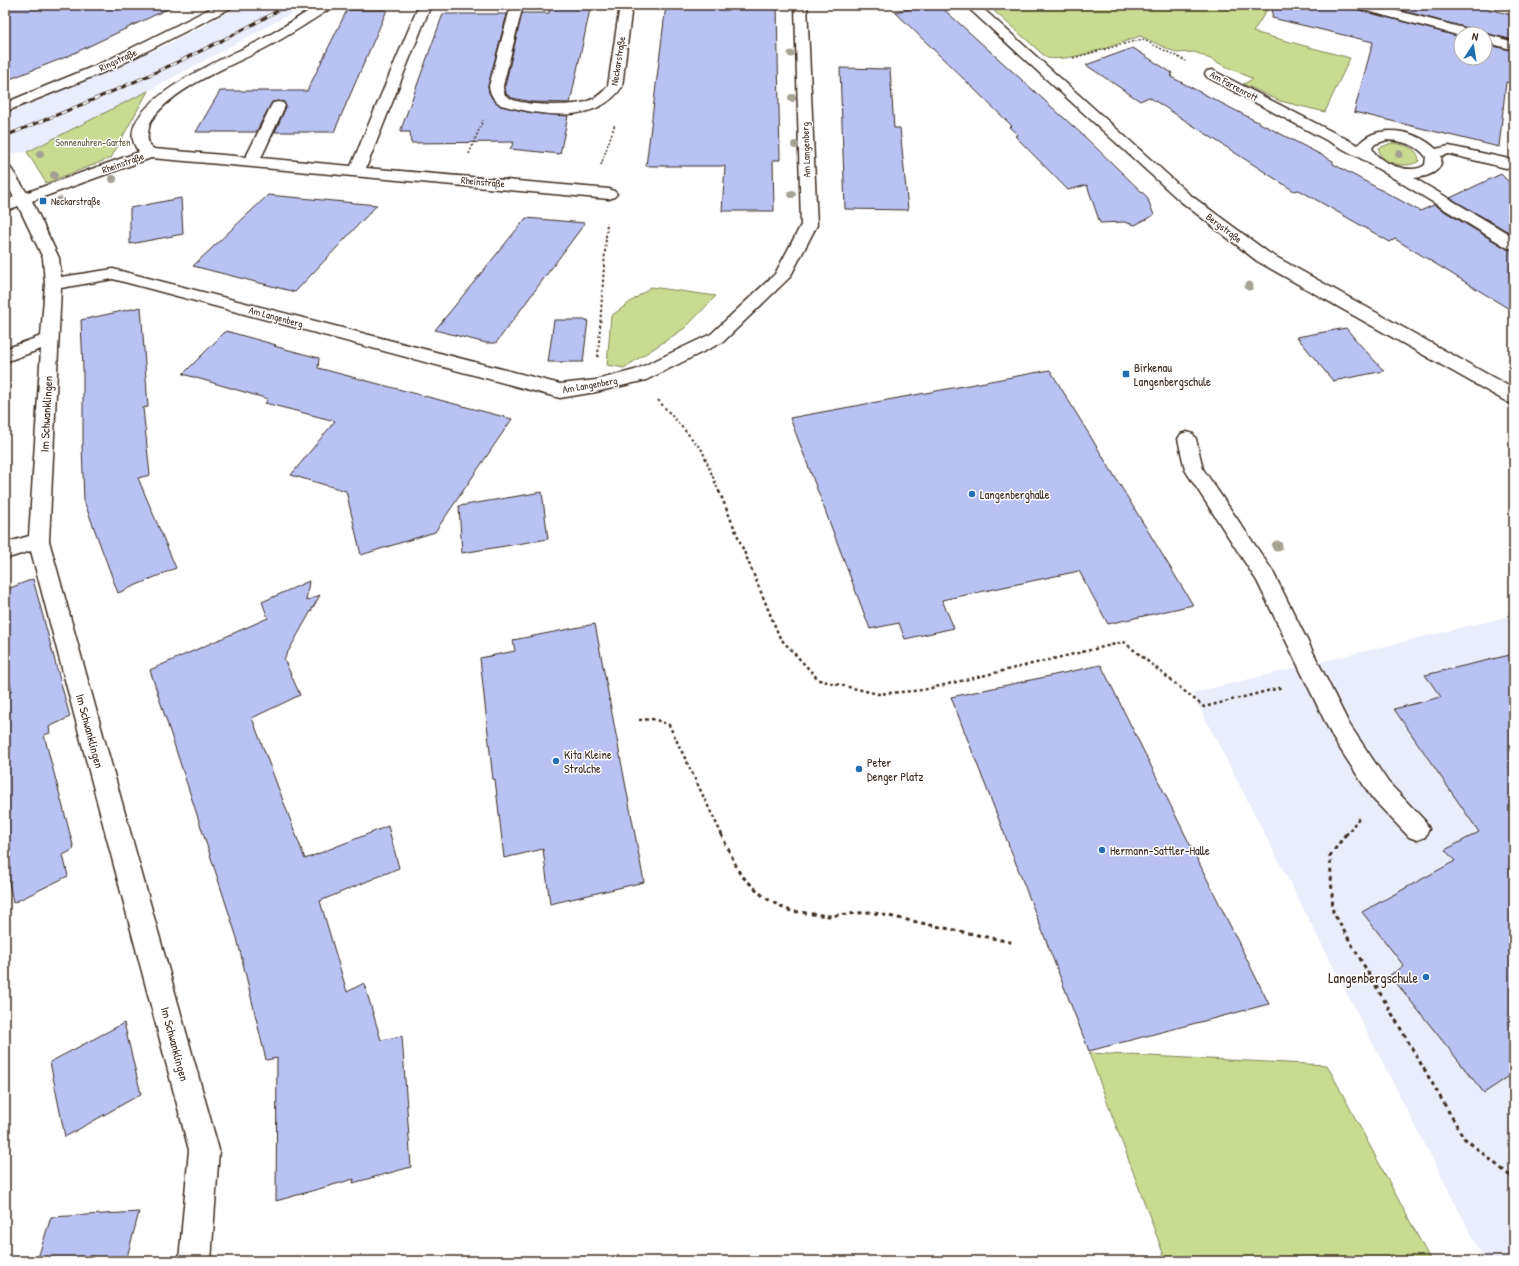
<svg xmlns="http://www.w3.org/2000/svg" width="1519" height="1266" font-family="'Patrick Hand',sans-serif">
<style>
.built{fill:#eaedfc}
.green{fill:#c8db90;stroke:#828257}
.building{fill:#bac2f4;stroke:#3b2a1e}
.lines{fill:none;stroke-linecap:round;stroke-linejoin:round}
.service-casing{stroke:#3b2a1e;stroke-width:3}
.minor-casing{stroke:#3b2a1e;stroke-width:3}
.secondary-casing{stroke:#3b2a1e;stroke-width:3}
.path-far3{stroke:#3b2a1e;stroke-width:1.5;stroke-dasharray:2 2;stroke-linecap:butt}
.path-far2{stroke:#3b2a1e;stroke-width:2;stroke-dasharray:2.5 2.5;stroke-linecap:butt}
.path-far1{stroke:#3b2a1e;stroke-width:2.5;stroke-dasharray:3 3;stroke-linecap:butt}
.path{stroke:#3b2a1e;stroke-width:3;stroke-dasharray:4 4;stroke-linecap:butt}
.service{fill:#fff;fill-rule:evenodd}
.minor{fill:#fff;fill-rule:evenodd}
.secondary{fill:#fff;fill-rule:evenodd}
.rail-casing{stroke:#3b2a1e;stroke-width:3}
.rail{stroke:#fff;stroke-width:2;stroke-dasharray:6;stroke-linecap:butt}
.tree{fill:#a6a293}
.poi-dot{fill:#1f6fb2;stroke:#fff;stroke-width:1.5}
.labels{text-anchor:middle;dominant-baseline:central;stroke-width:3;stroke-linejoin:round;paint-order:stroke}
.far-street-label{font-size:10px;fill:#3b2a1e;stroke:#fff}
.far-park-label{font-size:10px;fill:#5e563a;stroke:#fff}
.far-poi-label{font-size:10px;fill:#3b2a1e;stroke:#fff;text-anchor:start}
.poi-label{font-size:12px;fill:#3b2a1e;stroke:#fff;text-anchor:start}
.street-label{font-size:12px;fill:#3b2a1e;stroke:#fff}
.near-poi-label{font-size:14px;fill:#3b2a1e;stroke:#fff;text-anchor:end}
</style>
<rect width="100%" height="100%" fill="#fff"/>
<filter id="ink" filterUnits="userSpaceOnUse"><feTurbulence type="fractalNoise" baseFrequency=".025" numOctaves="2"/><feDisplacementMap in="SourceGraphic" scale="8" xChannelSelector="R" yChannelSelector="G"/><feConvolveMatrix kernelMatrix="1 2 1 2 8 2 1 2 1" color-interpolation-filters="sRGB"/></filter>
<g filter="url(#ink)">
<!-- built -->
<path class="built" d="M241 5H307L148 91 27 152 5 154V115L171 43Z
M1514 615V1261H1485L1192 693Z"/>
<!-- green -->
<path class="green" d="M1016 5H1270L1253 32 1350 58 1325 112 1280 101 1243 84 1253 79 1195 52 1177 53 1140 36C1116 45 1071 62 1047 58L994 11Z
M148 91 111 158 46 183 27 152Z
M1391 143C1402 144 1419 147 1419 161 1409 169 1377 165 1379 148Z
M651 287 716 296 685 328 624 368 607 365 611 316Z
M1089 1053 1327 1065 1431 1261H1166Z"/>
<!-- building -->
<path class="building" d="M5 5H176L66 57 5 81Z
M551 5H591L570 103 532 102 512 98 506 94 505 86 522 13H549Z
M666 5H777L780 160H773L774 211H722L725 166H646Z
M928 5H939L1085 137 1147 197 1154 215 1135 225 1124 222 1100 223 1087 185 1068 190 1015 136 1018 135 1009 127 1012 126 895 12Z
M1273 5H1353L1356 9 1461 37V58H1485V44L1514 51V84L1506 82 1499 147 1354 112 1373 42 1272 18Z
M1381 5H1477L1514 16V40L1485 33 1478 34 1475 30Z
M347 10H387L334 132H275L286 107 284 102 278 101 272 102 256 132H196L220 91H307Z
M443 14H507L488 86 489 93 493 100 501 106 532 113 568 116 560 154 510 149 514 142 411 143 410 132H400Z
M1133 48 1172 73 1171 77 1333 161V164L1420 211 1434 205 1507 249 1514 250V312L1395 239 1390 242 1299 190 1294 191 1149 97 1140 101 1086 65Z
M840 68 890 69 894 128H900L908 210 845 209Z
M1501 174 1514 187V235L1450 198Z
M268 195 377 205 295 292 193 266Z
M181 198 183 234 130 244V208Z
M526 218 585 223 496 343H486L435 330Z
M141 307 148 407 143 408 150 475 138 478 176 568 118 593 84 501 82 445H83V369L81 320Z
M554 320H588L583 362H548Z
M1346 328 1355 339 1384 371 1333 381 1297 337Z
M226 331 276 345 274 346 319 358 318 368 512 419 435 532 361 555 346 491 291 475 335 421 265 403 268 399 183 374Z
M1050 370 1193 605 1108 624 1079 571 942 600 954 628 905 639 899 623 870 629 790 418Z
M542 492 548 539 462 553 459 506Z
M33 579 70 717 49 727 50 733 44 735 74 849 63 855 68 876 13 903 5 860V694L12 691 5 661V590Z
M309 581 306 601 320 595 284 659 300 695 252 718 305 859 388 826 399 868 320 901 347 992 364 983 381 1040 402 1036 411 1167 353 1183 354 1179 276 1201 277 1058 266 1060 237 938 150 670 268 618 262 602Z
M595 624 644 882 550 904 543 849 504 858 495 779 493 780 480 658 515 651 513 640Z
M1514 654V1073L1484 1093 1390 975 1404 966 1362 912 1455 861 1445 850 1479 832 1394 709 1441 697 1425 675Z
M1101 665 1269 1004 1089 1051 951 697Z
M124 1023 141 1094 65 1137 50 1062Z
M139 1212 126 1261H37L51 1217Z"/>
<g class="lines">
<defs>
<path id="service" d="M1187 432 1193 434 1196 439 1203 469 1272 570 1349 724 1388 782 1425 821 1429 829 1425 837 1417 840 1409 837 1372 798 1333 738 1257 581 1185 470 1178 439 1181 434Z"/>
<path id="minor" d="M318 5H333L331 8C311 21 290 35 269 46 234 65 172 87 151 121 149 125 149 129 148 133 147 140 148 145 154 149L246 157 271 106 273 103 278 102 283 103 285 106 261 158 351 166 419 5H431L366 168 609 189 614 191 617 194 614 197 609 199 151 158 32 201 59 258 61 277 113 269 560 384 596 380 635 370 711 334 775 274 801 225 795 5H807L817 225 790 277 723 342 646 380 596 392 560 398 113 279 61 288 49 541 219 1150 211 1261H179L189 1150 31 551 5 559V543L29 536 41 349 5 362V349L41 336 45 284 43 258 15 199 17 196 139 152C102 107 234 54 261 40 280 29 299 17 318 5Z
M508 5H520L522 9 503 86C503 89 504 93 505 95 515 107 575 107 588 101 597 98 602 93 608 86L620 5H632L622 87C595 126 540 115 501 105 494 100 490 95 489 86L510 9Z
M965 5H979L1189 194 1269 253 1514 389V404L1507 402 1257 261 1179 200Z
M1354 5H1375L1475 31 1477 34H1461V36L1356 8Z
M1485 34 1514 42V50L1485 42Z
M1212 70 1358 145C1376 122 1417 130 1436 149L1449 146 1514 160V170L1449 154 1441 156C1444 172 1427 177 1414 178L1514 237V249L1508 248 1362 159 1207 77 1205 74 1207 71ZM1387 140C1401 141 1417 144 1426 157L1425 165C1412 176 1377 163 1372 148L1375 144Z"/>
<path id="secondary" d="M217 5H233L231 8 114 68 5 112V103L104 62Z
M5 165 10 167 31 199 29 202 5 211V201L14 197 5 182Z"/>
</defs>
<!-- service casing -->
<use href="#service" class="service-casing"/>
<!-- minor casing -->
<use href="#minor" class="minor-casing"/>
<!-- secondary casing -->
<use href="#secondary" class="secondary-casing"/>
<!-- path-far3 -->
<path class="path-far3" d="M1073 58 1142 39 1186 61
M469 154 483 120
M601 165 615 124"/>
<!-- path-far2 -->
<path class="path-far2" d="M598 357 607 222
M658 400 702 450 719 492"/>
<!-- path-far1 -->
<path class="path-far1" d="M719 491 780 638 819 680 878 694 923 690 1124 642 1204 707 1283 687
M639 720 654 719 669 725 722 835
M1346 835 1359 818"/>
<!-- path -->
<path class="path" d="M721 834 740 874 764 897 781 907 791 911 828 916 870 912 1015 943
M1346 834 1330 856 1333 912 1464 1138 1514 1179"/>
<!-- service -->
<use href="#service" class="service"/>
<!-- minor -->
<use href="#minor" class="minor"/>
<!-- secondary -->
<use href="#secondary" class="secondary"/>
<defs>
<path id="rail" d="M5 136C102 97 197 57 288 5"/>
</defs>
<!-- rail casing -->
<use href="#rail" class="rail-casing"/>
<!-- rail -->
<use href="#rail" class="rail"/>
</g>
<!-- trees -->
<g class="tree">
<circle cx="791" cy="54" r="3.5"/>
<circle cx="792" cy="98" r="4"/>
<circle cx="795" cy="145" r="4"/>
<circle cx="40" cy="154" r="4"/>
<circle cx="1399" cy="154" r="4"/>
<circle cx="54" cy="175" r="4"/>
<circle cx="113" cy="179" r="4"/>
<circle cx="792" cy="194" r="4"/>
<circle cx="60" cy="201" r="4.5"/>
<circle cx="1249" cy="286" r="4.5"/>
<circle cx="1277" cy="546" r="5.5"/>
</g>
</g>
<!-- markers -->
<g class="poi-dot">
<rect x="39" y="197" width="8" height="8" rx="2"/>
<rect x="1122" y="370" width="8" height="8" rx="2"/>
<circle cx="972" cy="494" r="4"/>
<circle cx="556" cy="761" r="4"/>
<circle cx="859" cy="769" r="4"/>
<circle cx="1102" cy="850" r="4"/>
<circle cx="1426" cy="977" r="4"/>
</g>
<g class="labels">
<!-- far-street labels -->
<g class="far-street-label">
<text transform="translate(118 60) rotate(-25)">Ringstraße</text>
<text transform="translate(618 61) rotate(-81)">Neckarstraße</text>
<text transform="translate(1234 86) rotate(28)">Am Farrenrott</text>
<text transform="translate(806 150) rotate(-92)">Am Langenberg</text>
<text transform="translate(123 163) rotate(-20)">Rheinstraße</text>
<text transform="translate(483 182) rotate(5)">Rheinstraße</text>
<text transform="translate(1224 228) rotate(37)">Bergstraße</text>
<text transform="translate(276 317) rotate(15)">Am Langenberg</text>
<text transform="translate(590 385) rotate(-10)">Am Langenberg</text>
</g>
<!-- far-park labels -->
<g class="far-park-label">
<text x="93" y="142">Sonnenuhren-Garten</text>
</g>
<!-- far-poi labels -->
<g class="far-poi-label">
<text x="51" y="201">Neckarstraße</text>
</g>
<!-- poi labels -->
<g class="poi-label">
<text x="1134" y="367">Birkenau<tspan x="1134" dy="14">Langenbergschule</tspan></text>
<text x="980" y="494">Langenberghalle</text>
<text x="564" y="754">Kita Kleine<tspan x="564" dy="14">Strolche</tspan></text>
<text x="867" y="762">Peter<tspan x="867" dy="14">Denger Platz</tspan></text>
<text x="1110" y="850">Hermann-Sattler-Halle</text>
</g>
<!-- street labels -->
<g class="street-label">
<text transform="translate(46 414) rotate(-87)">Im Schwanklingen</text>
<text transform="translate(90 731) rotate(75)">Im Schwanklingen</text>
<text transform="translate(175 1044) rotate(75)">Im Schwanklingen</text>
</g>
<!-- near-poi labels -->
<g class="near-poi-label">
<text x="1418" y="977">Langenbergschule</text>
</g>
</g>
<!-- margin -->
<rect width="1519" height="1266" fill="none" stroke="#fff" stroke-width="20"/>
<rect x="10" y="10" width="1499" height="1246" fill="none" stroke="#3b2a1e" stroke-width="1.5" filter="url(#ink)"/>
<!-- north arrow -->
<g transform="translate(1473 46) rotate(12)"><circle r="19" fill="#ffffff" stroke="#b1aaa5"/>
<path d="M0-3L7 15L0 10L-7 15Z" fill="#1f6fb2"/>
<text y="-6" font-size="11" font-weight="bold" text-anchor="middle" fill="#3b2a1e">N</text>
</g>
</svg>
